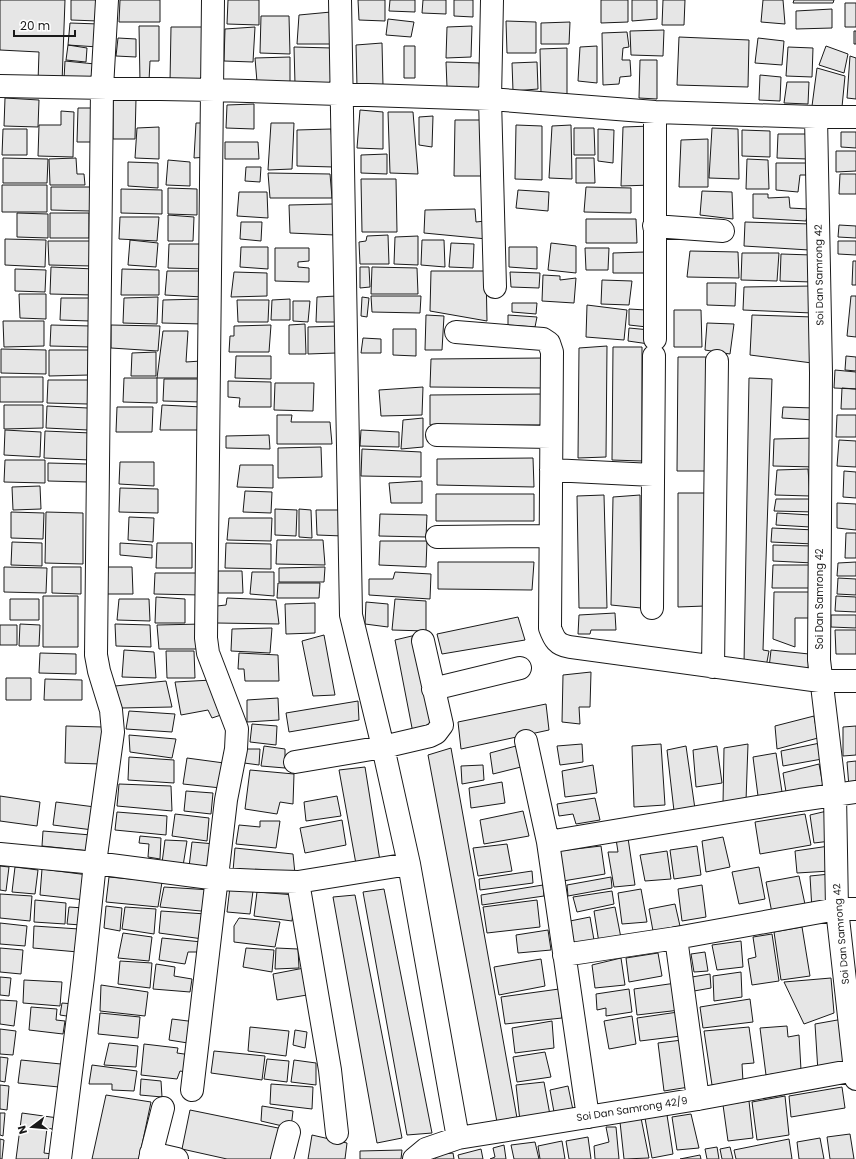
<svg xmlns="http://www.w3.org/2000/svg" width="856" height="1159" font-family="Poppins,sans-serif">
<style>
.building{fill:#e6e6e6;stroke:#1a1a1a}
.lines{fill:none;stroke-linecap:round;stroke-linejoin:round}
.minor-casing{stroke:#1a1a1a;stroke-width:24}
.minor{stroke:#fff;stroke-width:22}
.labels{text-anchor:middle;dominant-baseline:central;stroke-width:3;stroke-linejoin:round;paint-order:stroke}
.street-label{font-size:10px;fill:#1a1a1a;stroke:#fff}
</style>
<rect width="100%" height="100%" fill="#fff"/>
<!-- building -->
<path class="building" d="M0 0H65L62 83 38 82 39 52 0 50Z
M71 0H99L98 21 71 20Z
M120 0H160V22H119Z
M228 0H259V25L227 24Z
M358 0H385V21L359 20Z
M390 0H415V12L389 11Z
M423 0H446V14L422 13Z
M454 0H473V17L454 16Z
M601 0H628V22L601 23Z
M632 0H657V19L632 21Z
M663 0H685L684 25H662Z
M763 0H783L785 24 761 22Z
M794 0H834L833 3H793Z
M845 3H856V27H845Z
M832 9V28L796 29V11Z
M331 12V44H297L299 15Z
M261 16H289L290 54 260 53Z
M388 19 414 22 411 37 386 35Z
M506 21 536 22V53H507Z
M570 22 569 44H541V23Z
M70 23 99 24 98 47 68 45Z
M139 26H159V61H150L149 81 140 82Z
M472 26 471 57 446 58 447 27Z
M171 27H209V83L170 82Z
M255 27 253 62 224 61 225 29Z
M664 30 663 56 631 55 630 31Z
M854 31H856V44H854Z
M627 32 629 47 623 48 622 60H630L631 76 620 77 619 84 603 85 602 33Z
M679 37 749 40 748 87 677 85Z
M118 38 136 39V57L116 56Z
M758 38 784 41 782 65 755 63Z
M382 43 383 86 357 87 356 45Z
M68 45 87 48 86 62 66 60Z
M404 46H415V78H404Z
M597 46V83L578 81 580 47Z
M826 46 848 54 844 73 819 65Z
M294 47 332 48 331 86 295 84Z
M788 47 813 48 812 77 786 76Z
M567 48V95L541 93 540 49Z
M850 56 856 58V99L847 98Z
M290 57V83L257 82 255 58Z
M640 60H657V99L639 98Z
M65 61 95 64 94 81 64 79Z
M446 62 479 63 480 90 447 87Z
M537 62 538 89 513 91 512 63Z
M817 68 845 76 842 107 812 106Z
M760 75 781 77 780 101 759 100Z
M787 82H809L808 104 784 103Z
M5 98 39 100 38 127 4 126Z
M113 98 136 99 135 139H113Z
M254 104V129L226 128 227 105Z
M78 108H98V142H77Z
M360 110 383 112V149L357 148Z
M61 111 74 112 73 157 38 156 39 125H61Z
M388 112H413L418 174 390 173Z
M433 116 432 147 419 145V117Z
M455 120H482L484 176H454Z
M196 123H209L207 157 194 158Z
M271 123H294L292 169 268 170Z
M516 125 542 126V180L515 179Z
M571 125 572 179 549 178 552 126Z
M652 126V185L621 186 623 127Z
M159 127V159L135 158 137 128Z
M574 128H594L595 155H574Z
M712 128 738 129 739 179 709 178Z
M3 129H27V155H2Z
M331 129 334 167 297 166V130Z
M598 129 614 130 613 163 598 161Z
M742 130 770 131V157L742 156Z
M841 132H856V148L841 147Z
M778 134H809L808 159 777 158Z
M708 139V187H679L681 140Z
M225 142H258L259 159H225Z
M836 151H856V171L836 172Z
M387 154V174L361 173V155Z
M3 158 48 159 47 183H3Z
M76 158 77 174H84L85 185H50L49 159Z
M576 158H594L595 183H576Z
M747 159 768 160 769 189H746Z
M168 160 190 162V186L166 185Z
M128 162 158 163V188L128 186Z
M776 163H808V175H800L798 192 776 190Z
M246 167H261L260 182 245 181Z
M268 173 330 174 332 198H270Z
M840 174H856V194H839Z
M361 179H396L397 232H362Z
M2 185H47V212H2Z
M51 187H91L90 211 51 210Z
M586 187 631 188V213L584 212Z
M168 188 197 189V215L168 214Z
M121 189 162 190V214L121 213Z
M518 190 549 192 548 211 516 208Z
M702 191 732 192 733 219 700 215Z
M239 192H267L268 218 237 216Z
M753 194H768V198L789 197 790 208 808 209 806 221 753 218Z
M333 204 335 235 290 233 289 205Z
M475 209 476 222 485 221 487 239 424 233 425 210Z
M17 213 48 214V238L17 237Z
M50 213H89V238H50Z
M168 215 194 217 193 241H168Z
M120 217H159L157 241 119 239Z
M586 219H636L637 243H586Z
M241 222H262L261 241 240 239Z
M745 222 811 224 809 250 744 246Z
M839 225 856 226V238L838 237Z
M388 235 389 264H360L359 242 366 241 367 236Z
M418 236V265L394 264 395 237Z
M5 239 46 240 45 267 5 265Z
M130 240 158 243 156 267 128 265Z
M422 240H444L445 267 421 265Z
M48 241H92V266L49 265Z
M838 241H856V255L838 254Z
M451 243 474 244 473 268 449 267Z
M551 243 576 246V273L548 270Z
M169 244H205L206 269 168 268Z
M241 247H268V269L240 267Z
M509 247H537V269L509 267Z
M275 248H309V261L298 262V267L309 268V282L275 281Z
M585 248H609L608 270H586Z
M690 251 738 252 739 278 687 277Z
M645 252V273H613V253Z
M742 253H779L777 281 741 280Z
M781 254 812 255V282L780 281Z
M853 261H856V285H852Z
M51 267 94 269 93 295 50 294Z
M360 267H369L370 287 360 288Z
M372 267 417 268 418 294H371Z
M15 269 46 270 45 292 15 291Z
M122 269 159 270V295H121Z
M167 271H204L203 297 165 295Z
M431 271H486L487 321 430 311Z
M234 272 267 273V296L231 297Z
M510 272 540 273 539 288 511 287Z
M543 275 560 276V280L576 278 574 303 542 301Z
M602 280 632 281 629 305 601 304Z
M707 283H736L735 306 707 305Z
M813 286 812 313 743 310 744 287Z
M19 294H46V319L20 318Z
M337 296 338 322H316L317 297Z
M371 296H421L420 313 372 312Z
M851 296H856V337L847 336Z
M158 297 157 324 123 323 124 298Z
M362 297 369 298 367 317 361 316Z
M61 298H89L90 321 60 320Z
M203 299V324L162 323 163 300Z
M290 299V320H271L272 300Z
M237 300H269L268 322H238Z
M293 301H310L308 322 293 321Z
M512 303H537L536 314 512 312Z
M587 305 627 310 624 340 586 337Z
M629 309 646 310 647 327 629 325Z
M674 310H701L702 347H674Z
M426 315 444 316 442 350H425Z
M508 315 537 317 535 327 508 325Z
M752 315 813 317 812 363 750 355Z
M3 321H44V346L4 347Z
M707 323 734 324 730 354 705 350Z
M305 324 306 354H289V325Z
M51 325 91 326V347L50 346Z
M111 325 160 326 158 351 111 348Z
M271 325 269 352H229L230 336H234V326Z
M337 326 336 353 308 354V327Z
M629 328 650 330 649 344 628 341Z
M393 329H416V356L393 355Z
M163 331H188L186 362 201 361V378H157Z
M363 338 381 339V353H361Z
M607 346 606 457 578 458 579 348Z
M613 347H642V461L612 460Z
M1 349 46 350V374L1 373Z
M49 350H89V375L49 376Z
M156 352V376H131L132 353Z
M236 356H271V379L235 378Z
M846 356 856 357V371L845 370Z
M678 357H706L705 471H677Z
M545 358 544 388 430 387 431 359Z
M835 370 856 372V389L834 388Z
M0 377H43V402H0Z
M124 378H157V403L123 402Z
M749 378 772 379 763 650 769 651 766 667 744 664Z
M164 379H201L202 402 163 401Z
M48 380H89L88 404 47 403Z
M228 381 271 382V407H239L240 398 228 397Z
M275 383H314L313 411 274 410Z
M423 387 422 415 381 416 379 390Z
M842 388 856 389V409H841Z
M544 394 543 425H430V395Z
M4 405H43V428L4 429Z
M162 405 202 407V430H160Z
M47 406 88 408V430L46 428Z
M117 407H153L152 432H116Z
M783 407 814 408V420L782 418Z
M277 415H292L291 422H330L332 444H277Z
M837 415H856V437H836Z
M423 418V447L401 449 403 420Z
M5 430 41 432 40 457 4 455Z
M361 430 399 432V447L360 446Z
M45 431 91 433 90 460 44 458Z
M269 435 270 449 226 448V436Z
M817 438 816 467 773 466 774 439Z
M839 440 856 441V467L837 466Z
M321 447 322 477 278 478V448Z
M362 449 421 452V477L361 476Z
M533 458 534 487 437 485V459Z
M5 460H45V483L4 482Z
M120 462H154V486L119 484Z
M48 463 88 464V482L48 481Z
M240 465H273V488L237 487Z
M808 469 810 496 775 495 777 470Z
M844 471 856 472V498L843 497Z
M422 481V503H391L389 483Z
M40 486 41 509 13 510 12 487Z
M120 488 158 489V513L119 512Z
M245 491 272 492 271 513 243 512Z
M678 493H706L705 606 678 607Z
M436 494H534V521H436Z
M604 495 607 608H579L577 496Z
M640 495 641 608 611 605 613 497Z
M776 499H814V512L774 511Z
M837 503 856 504V530L837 528Z
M275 509 297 510 296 536 275 535Z
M299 509 311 510 312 538 299 537Z
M316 510H342L343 536 317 535Z
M11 512 44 513 43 539 11 538Z
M46 512 83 513V564L45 563Z
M777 513 811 515 810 527 776 525Z
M380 514 427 515 426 537 379 536Z
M129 517 154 518 153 542 128 540Z
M229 518H272L271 541 227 540Z
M772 528 815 530 813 544 771 542Z
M846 533H856V558H845Z
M277 540H323L325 565 276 564Z
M380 541H427L426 567 379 565Z
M12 542 42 543V566L11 565Z
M120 543 152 545V558L120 555Z
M157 543H192V568H156Z
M226 543 271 544V569L225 568Z
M773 545 813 546V563L773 561Z
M438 562H534L532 590 438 589Z
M856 562V576H837L838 563Z
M773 565H814L813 588H772Z
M4 567 47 568 46 593 4 592Z
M52 567H81V594L52 593Z
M108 567H132L133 594H106Z
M325 567 324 582H279V568Z
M218 571H242L243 593H218Z
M252 572H274V596L250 594Z
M395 572 431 574 430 599 369 595V579H393Z
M155 573H200L201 595 154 594Z
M838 578 856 579V595L837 594Z
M278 583H320L319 598H277Z
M774 592H813L812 618H795V647L773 639Z
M43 596H78V647H43Z
M836 596 856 597V612L835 611Z
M156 597 185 599V623H155Z
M227 598 276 600 279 624 217 623V606L226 605Z
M10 599H39V620H10Z
M119 599H149L150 621 117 620Z
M395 599 426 601V631L392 630Z
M366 602 388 604V627L365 624Z
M315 603V633L286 634 285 604Z
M615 613 616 630H591L590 634H578L579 615Z
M831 615H856V628L831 627Z
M518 617 525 640 442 654 437 634Z
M20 624 40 625 39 646H19Z
M115 624 150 625 151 647 116 646Z
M202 624V649H159L157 625Z
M0 625H17V645H0Z
M272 628 270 653 231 651 232 629Z
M835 630H856V654H836Z
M324 635 335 695 313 696 302 641Z
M416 635 433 728 413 733 395 640Z
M124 650 154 652 156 678 122 677Z
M771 650 809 654 808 672 769 668Z
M166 651H194L195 678H167Z
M40 653 76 654V674L39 673Z
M239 653 278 655 279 681H245L244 669H238Z
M591 672 590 707H579L580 724 562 722 563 675Z
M6 678H31V700H6Z
M45 679 82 680V700H44Z
M212 680 224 714 212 718 208 710 181 715 175 682Z
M166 681 172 707 122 708 115 686Z
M278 698 279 720 247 722V700Z
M358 701 359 720 289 732 286 713Z
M546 704 549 730 461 749 458 722Z
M129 711 175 714 172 732 126 729Z
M814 716 818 738 777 749 775 726Z
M252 724 277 726 276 745 250 742Z
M66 726 103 727 102 764 65 763Z
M856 726V755L843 756V727Z
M129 735 176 739 172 758 130 752Z
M820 743 822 759 783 766 781 751Z
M582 744 583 762 560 765 557 746Z
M661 744 665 805 634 807 632 746Z
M748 744 746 801 723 804 724 748Z
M264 746 285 749V768L261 766Z
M516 746 521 767 493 774 490 753Z
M686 746 695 809 674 811 667 750Z
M717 746 722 783 696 787 693 750Z
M451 748 517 1118 497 1122 428 755Z
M246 749H260L259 765 244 763Z
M776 753 782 792 758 796 753 757Z
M129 757 174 760V783L128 780Z
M187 758 224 763 221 788 183 784Z
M856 761V787H849L847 762Z
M819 764 823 785 786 792 783 773Z
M483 765 484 780 462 784 461 766Z
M593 765 597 793 565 797 562 771Z
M365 767 380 861 356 864 339 770Z
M250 770 294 774 293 804 280 802 277 814 245 809Z
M502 782 505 803 471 808 469 788Z
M119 784 171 786 172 811 117 806Z
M186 791 213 793 211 814 184 811Z
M0 796 40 802 37 826 0 821Z
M337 796 341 816 306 821 304 802Z
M595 798 600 820 576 824 573 814 559 816 557 804Z
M56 802 95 807 93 830 53 825Z
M523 811 529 836 484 844 480 820Z
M827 811 831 841 814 843 810 815Z
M117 812 167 816 166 835 115 830Z
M175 814 209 818 207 841 172 836Z
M805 814 811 845 760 854 755 822Z
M342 820 346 845 305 853 300 828Z
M260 821H280L276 848 236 844 239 825 260 827Z
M43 831 91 835 90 851 42 846Z
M140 836 161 838 160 859 148 857 149 844 139 843Z
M723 837 730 867 706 872 702 841Z
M628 838 635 885 614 887 608 852H618L616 839Z
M165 840 187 841 183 866 162 863Z
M192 842 215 844 214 870 189 867Z
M507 844 512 871 478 876 473 848Z
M601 846 605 874 563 881 558 851Z
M697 846 701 875 674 879 670 850Z
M829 846 830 871 797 873 795 851Z
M235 848 293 854 295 874 233 871Z
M667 851 671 879 645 881 640 855Z
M0 866 9 867 6 891 0 890Z
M15 867 38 870 35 894 12 892Z
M759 867 765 899 739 904 732 872Z
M42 869 88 875 85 900 40 895Z
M532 871 533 883 480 890 479 879Z
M830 874 834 906 812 910 810 876Z
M799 876 806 909 772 913 766 882Z
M109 877 162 882 158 907 106 902Z
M611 877 612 888 568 896 567 885Z
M543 885 544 896 482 905 481 895Z
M702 885 706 917 682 921 678 889Z
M164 887 211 890V912L160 907Z
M230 887 253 891 250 914 227 912Z
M384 889 432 1133 407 1135 363 892Z
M641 889 647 922 622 924 618 893Z
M612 891 614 904 577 912 573 897Z
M257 892 295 895 292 921 254 916Z
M0 894 32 896 30 921 0 918Z
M355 895 402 1138 377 1143 333 897Z
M35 900 66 903 65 924 34 922Z
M537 900 540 927 487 933 483 907Z
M675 904 680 926 653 931 649 909Z
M106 906 122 908 120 931 104 928Z
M69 907 84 908 81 925 67 924Z
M125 907 156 909 154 934 122 929Z
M615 907 621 938 599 943 594 911Z
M161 911 206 914 203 939 159 933Z
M590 917 594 940 574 944 570 921Z
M239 918 280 922 275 947 234 942V926Z
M0 923 27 926 25 946 0 944Z
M34 926 79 929 78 952 33 948Z
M802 927 810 976 781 980 774 932Z
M548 930 551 950 518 953 516 935Z
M123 933 152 937 149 961 118 958Z
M772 934 779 981 752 985 748 959 756 957 753 937Z
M162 938 202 942V952H188L185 964 159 960Z
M741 941 743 967 717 970 712 945Z
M0 948 23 950 21 974 0 972Z
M246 948 274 950 272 972 243 967Z
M276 948 298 949 299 968 275 969Z
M705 952 708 971 694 972 691 954Z
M658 953 662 976 629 982 626 958Z
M621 958 625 985 595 988 592 965Z
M541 959 545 986 499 995 494 967Z
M120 961 152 963 150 988 118 984Z
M156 964 175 967 174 976 192 979 190 992 153 989Z
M304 968 307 995 277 1000 273 974Z
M741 972 742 997 714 1001 713 976Z
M710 974 711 988 694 991 692 977Z
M0 977 11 978 9 996 0 995Z
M831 978 834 1013 804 1024 784 982Z
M24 980 62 982 60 1006 23 1003Z
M676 983 680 1010 637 1015 634 989Z
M101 985 148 992 145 1016 100 1011Z
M559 989 562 1018 505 1024 501 997Z
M629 989 632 1012 606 1016V1008L597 1010 596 994Z
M750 999 753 1022 703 1028 700 1007Z
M0 1000 17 1001 14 1026 0 1024Z
M62 1003 74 1004 73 1017 60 1015Z
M31 1007 57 1009 56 1020 65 1021 63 1034 29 1030Z
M678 1012 681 1036 640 1041 637 1018Z
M100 1013 140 1017 138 1038 98 1034Z
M632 1016 636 1044 609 1049 604 1021Z
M172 1019 196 1022 194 1044 169 1040Z
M843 1019 847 1067 818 1072 815 1024Z
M552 1021 554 1048 515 1053 512 1028Z
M787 1026 788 1037 799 1035 801 1070 766 1075 760 1028Z
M250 1027 289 1031 286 1056 248 1051Z
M749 1027 754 1063 742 1064 743 1082 712 1085 704 1031Z
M0 1029 16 1031 13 1055 0 1054Z
M295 1030 307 1032 305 1048 293 1045Z
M682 1040 689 1087 664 1091 658 1043Z
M109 1043 138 1046 136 1067 104 1065Z
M144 1044 178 1048 177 1053 191 1055V1073L180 1071 177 1079 141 1075Z
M214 1051 265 1056 262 1080 211 1073Z
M545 1052 551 1077 517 1082 513 1057Z
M0 1057 8 1058 5 1082 0 1081Z
M267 1059 289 1061 287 1082 264 1079Z
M21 1060 61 1064 59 1087 18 1083Z
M294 1060 316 1063V1085L291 1082Z
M92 1065 137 1071 134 1091 112 1090V1084H89Z
M141 1079 161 1081 162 1097 140 1095Z
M544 1082 550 1115 520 1121 516 1085Z
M271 1084 313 1087 312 1109 270 1104Z
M0 1085 9 1086 7 1110 0 1109Z
M568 1086 573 1110 554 1112 550 1090Z
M842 1087 845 1108 791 1117 789 1096Z
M106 1095 151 1102 139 1159H92Z
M785 1096 789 1135 757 1140 752 1102Z
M749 1101 753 1138 728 1141 723 1105Z
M262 1106 293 1111 291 1128 261 1121Z
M190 1110 283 1129 276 1159H227L182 1149Z
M0 1113H5L3 1136 0 1135Z
M22 1113 58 1118 57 1130 47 1128 44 1153 60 1155 59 1159H16Z
M691 1114 699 1148 677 1150 672 1117Z
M667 1115 673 1154 652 1158 645 1118Z
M641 1118 649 1158 624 1159 620 1122Z
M606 1127H616L619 1159H595L594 1146 609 1142Z
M850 1134 854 1159H830L827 1137Z
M312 1135 347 1143 345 1159H308Z
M588 1137 591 1159H569L566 1141Z
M820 1138 824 1159H799L797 1142Z
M0 1139 4 1140 2 1159H0Z
M789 1139 792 1159H736L734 1150Z
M562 1141 565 1159H540L538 1146Z
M535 1142 539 1159H514L511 1145Z
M504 1145 506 1159H490L495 1157 493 1148Z
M717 1147 719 1159H707L705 1149Z
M730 1147 733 1159H722L720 1149Z
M481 1149 483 1159H459L458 1155Z
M402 1150 401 1159H360V1151Z
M453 1153 454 1159H435V1155Z
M700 1155 701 1159H680Z"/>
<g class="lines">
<defs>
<path id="minor" d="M340 0 351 615 383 747 409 864 458 1138
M492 0 490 99 495 287
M0 86 214 90 490 99 655 112 816 117H856
M816 117 821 373 819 660 835 794 837 909 856 1079
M654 226 723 231
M456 332 543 339 549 343 552 352 550 628C554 639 557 645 570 647L820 681H856
M655 339V112
M437 435 551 437
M551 470 653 475
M437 537 550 536
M652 608 654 356
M713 667 717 361
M433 689 520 668
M526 741 548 842 588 1117
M295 762 383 747 430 736 436 733 442 725 423 641
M548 842 800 800 856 792
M0 854 95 863 218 879 262 881 298 882 409 864
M298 882 330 1070 337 1133
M676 938 698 1099
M564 955 676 938 837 909H856
M192 1090 226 800 236 749 237 729 208 653 206 638 213 0
M151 1153 177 1159
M60 1159 83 977 95 863 113 732 111 710 99 671 96 655 102 88 107 0
M150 1159 163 1108
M282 1159 289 1132
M414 1159 426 1149 458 1138 698 1099 855 1070"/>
</defs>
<!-- minor casing -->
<use href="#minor" class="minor-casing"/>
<!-- minor -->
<use href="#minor" class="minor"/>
</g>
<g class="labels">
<!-- street labels -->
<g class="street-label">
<text transform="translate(819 275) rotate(-91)">Soi Dan Samrong 42</text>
<text transform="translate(819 599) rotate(-90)">Soi Dan Samrong 42</text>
<text transform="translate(841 934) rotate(-95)">Soi Dan Samrong 42</text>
<text transform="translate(632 1109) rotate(-9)">Soi Dan Samrong 42/9</text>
</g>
</g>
<!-- north arrow -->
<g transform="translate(32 1127) rotate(254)" stroke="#ffffff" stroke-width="3" paint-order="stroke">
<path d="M0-3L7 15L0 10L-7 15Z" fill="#1a1a1a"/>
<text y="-6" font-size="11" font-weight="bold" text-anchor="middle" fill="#1a1a1a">N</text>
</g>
<!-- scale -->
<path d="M14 30v6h61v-6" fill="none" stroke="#1a1a1a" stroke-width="2"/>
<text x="20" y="30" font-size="12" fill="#1a1a1a" stroke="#ffffff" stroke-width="3" paint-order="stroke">20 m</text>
</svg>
